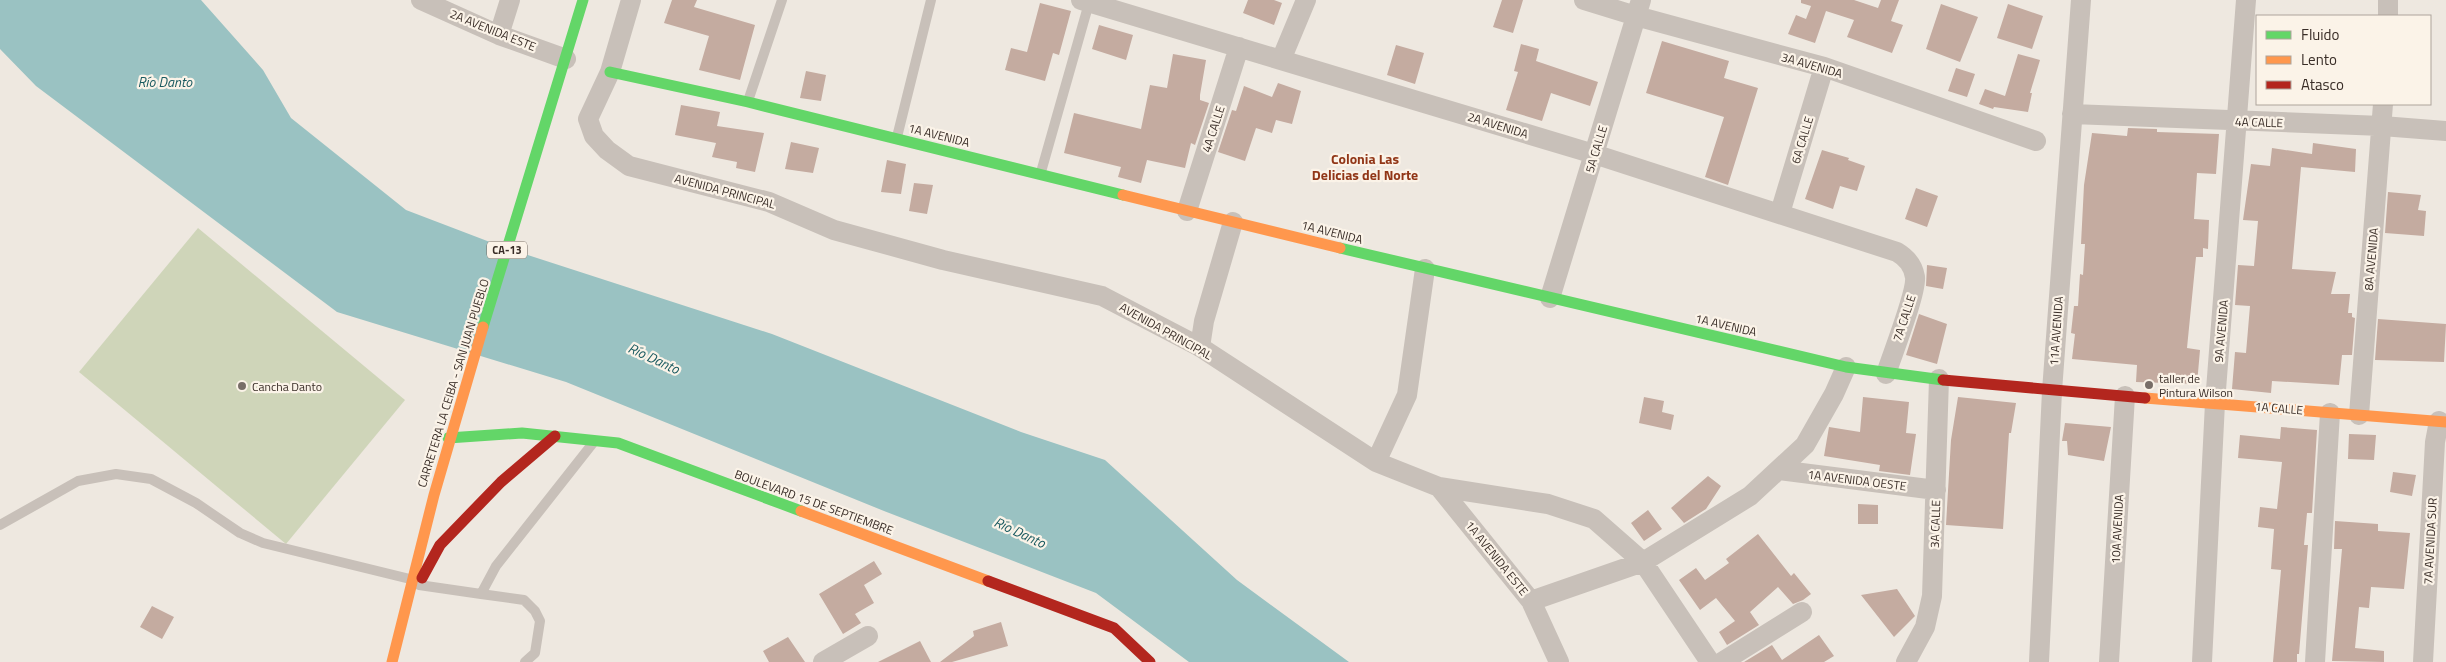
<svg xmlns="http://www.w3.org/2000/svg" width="2446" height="662" font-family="'Titillium Web',sans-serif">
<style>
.green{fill:#cfd5b9}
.water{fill:#9ac2c2}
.building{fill:#c4aba0}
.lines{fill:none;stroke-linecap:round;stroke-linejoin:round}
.lane{stroke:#c8c0b9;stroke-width:10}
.street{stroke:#c8c0b9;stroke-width:20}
.fast{stroke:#63d668;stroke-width:11}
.slow{stroke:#ff974d;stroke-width:11}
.jam{stroke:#b3261e;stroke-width:11}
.poi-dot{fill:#786e68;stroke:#fbf3e8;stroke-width:2}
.labels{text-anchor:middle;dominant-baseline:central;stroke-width:4.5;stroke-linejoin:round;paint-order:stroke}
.shield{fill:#fbf3e8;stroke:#736861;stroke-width:1}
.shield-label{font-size:11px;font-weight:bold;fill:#392d27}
.street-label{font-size:12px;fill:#392d27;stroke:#fbf3e8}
.poi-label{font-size:12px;fill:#392d27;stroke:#fbf3e8;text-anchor:start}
.water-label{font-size:14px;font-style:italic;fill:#18595f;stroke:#fbf3e8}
.neighbourhood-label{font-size:14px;font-weight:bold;fill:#913617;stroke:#fbf3e8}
</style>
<rect width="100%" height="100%" fill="#eee8e0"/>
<!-- green -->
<path class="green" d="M198 228 405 400 286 544 79 372Z"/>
<!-- water -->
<path class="water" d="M0 0H201L263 70 291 118 406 210 503 247 772 334 1021 432 1105 460 1237 580 1349 662H1189L1096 593 884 511 566 382 337 312 36 86 0 49Z"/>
<!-- building -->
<path class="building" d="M672 0H697L694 7 755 25 740 80 699 70 709 36 664 23Z
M1248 0H1274L1282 3 1274 25 1243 13Z
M1502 0H1523L1513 33 1493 27Z
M1801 0H1854L1878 8 1881 0H1899L1891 21 1903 25 1892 53 1847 37 1854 20 1826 11 1815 43 1788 34 1796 15 1806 19 1811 6 1801 3Z
M1040 3 1071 11 1059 55 1053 53 1045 81 1005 70 1011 48 1027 52Z
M1941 4 1978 17 1960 62 1926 49Z
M2008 4 2043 16 2032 49 1997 38Z
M1099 25 1133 35 1126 60 1092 49Z
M1662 41 1729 61 1724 78 1758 88 1728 185 1705 177 1724 117 1646 93Z
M1521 44 1539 49 1536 61 1598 82 1590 106 1551 93 1542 121 1506 110 1518 72 1514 71Z
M1396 45 1424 53 1415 84 1387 75Z
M1173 54 1206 60 1200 95V100L1209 103 1195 145 1191 143 1185 168 1147 160 1141 183 1118 177 1121 167 1064 153 1074 113 1141 129 1150 85 1167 88Z
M2018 54 2040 60 2030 93H2032L2028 112 1994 107 1993 109 1979 104 1985 89 2005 96Z
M1956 68 1975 74 1967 97 1948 91Z
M806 71 826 75 821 101 800 98Z
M1278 83 1301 91 1292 124 1276 120 1272 133 1256 128 1245 161 1218 152 1232 110 1236 111 1244 86 1272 97Z
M681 105 720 112 717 126 764 133 755 172 736 168 737 162 712 157 716 143 675 135Z
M2128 128 2157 129V132L2219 134 2216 174 2197 173 2194 219 2209 220 2208 249 2203 248V257H2196L2187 348 2200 350 2197 384 2136 382 2137 365 2072 359 2075 334 2071 333 2074 306H2078L2080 274 2083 275 2085 244H2081L2084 185 2092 133 2127 136Z
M791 142 819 148 813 173 785 169Z
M2313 143 2356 149 2355 172 2301 167 2292 269 2336 272 2331 294H2350L2348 313H2352V317L2355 318 2352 355H2342L2339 385 2272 381 2271 393 2232 389 2235 352 2246 353 2250 306 2235 305 2238 265 2254 266 2258 221 2243 220 2251 164 2270 166 2272 148 2312 154Z
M1822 150 1849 158 1848 160 1865 166 1857 191 1840 186 1833 209 1805 199Z
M887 160 906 164 901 194 881 192Z
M914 183 933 185 927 214 909 211Z
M1916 188 1938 196 1927 227 1905 219Z
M2388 192 2421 195 2418 210 2426 211 2424 236 2385 233Z
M1927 265 1947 268 1943 289 1926 286Z
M1919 314 1947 324 1937 364 1906 355Z
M2378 319 2446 324 2444 362 2375 360Z
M1644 397 1664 401 1662 412 1674 415 1671 430 1639 423Z
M1863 397 1909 402 1906 433 1916 434 1910 475 1879 471 1880 465 1824 456 1829 427 1860 432Z
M1958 397 2016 403 2011 433H2009L2003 529 1946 525 1951 440Z
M2065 423 2111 427 2104 461 2068 455 2067 441H2062Z
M2281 427 2317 430 2312 513H2307L2304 545H2308L2299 654H2297V662H2273L2281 570 2271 569 2274 529 2258 527 2260 507 2277 509 2282 462 2238 458 2240 435 2280 439Z
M2349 434 2376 435 2374 460 2348 459Z
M2393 472 2416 475 2412 496 2390 492Z
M1708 476 1721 486 1706 509 1684 523 1671 508Z
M1858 504 1878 505V524H1858Z
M1648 510 1662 529 1644 541 1631 523Z
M2335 521 2378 524V531L2410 533 2404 589 2371 587 2369 608 2359 607 2355 648 2384 651V662L2332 661 2342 549H2334Z
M1758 534 1791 576 1794 573 1811 594 1803 600 1793 604 1778 587 1750 612 1759 625 1727 645 1719 632 1735 621 1716 598 1700 610 1679 580 1696 568 1705 580 1729 563 1726 559Z
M874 561 882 574 864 585 874 603 855 614 861 623 843 634 819 594Z
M1897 589 1915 616 1894 637 1861 595Z
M152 606 174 617 162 639 140 627Z
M1001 622 1008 646 952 662H940L974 636 973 631Z
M1819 635 1834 656 1824 662H1744L1772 645 1782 660Z
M788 637 805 662H769L763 651Z
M920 641 931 662H878Z"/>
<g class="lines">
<!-- lane -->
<path class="lane" d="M748 101 782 0
M897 137 931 0
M1041 172 1089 3
M0 525 78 481 116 474 151 479 196 503 240 533 263 543 410 579
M419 585 481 594 496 566 593 443
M481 594 524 600 535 611 540 621 535 653 525 662"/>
<!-- street -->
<path class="street" d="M421 0 499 35 566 59
M631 0 610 72 588 119 594 136 607 150 629 166 769 202 834 230 943 260 1102 296 1200 347 1376 462 1439 487 1548 504 1594 519 1643 562 1710 662
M1081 0 1594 154 1897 252C1907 258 1913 265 1915 277 1917 292 1892 355 1886 374
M1584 0 1636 16 1824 67 2036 141
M2388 16V0
M499 35 510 0
M1281 60 1306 0
M2072 114 2382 126 2446 131
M1187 211 1239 47
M1780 213 1824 67
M1550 298 1641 0
M1200 347 1204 321 1233 222
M2359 415 2383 104
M1376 462 1407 395 1425 269
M1778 470 1936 490
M1439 487 1531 601 1559 662
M1531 601 1643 562 1750 496 1805 445 1834 394 1846 367
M823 662 868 636
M1722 662 1802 612
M1906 662 1925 627 1932 596 1939 379
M2039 662 2052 391 2081 0
M2109 662 2125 396
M2202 662 2215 403 2246 0
M2315 662 2330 413
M2423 662 2435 442 2439 421"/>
<!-- fast -->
<path class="fast" d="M610 72 748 102 1123 195
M1340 248 1846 367 1943 380
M483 327 583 0
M448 438 522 433 618 443 801 511"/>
<!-- slow -->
<path class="slow" d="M1123 195 1340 248
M2145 398 2446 422
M801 511 988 581
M392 662 434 495 483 327"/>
<!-- jam -->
<path class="jam" d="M1943 380 2145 398
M422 578 440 545 501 482 555 436
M988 581 1114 628 1150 662"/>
</g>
<!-- markers -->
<g class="poi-dot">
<circle cx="2149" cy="385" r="5"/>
<circle cx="242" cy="386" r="5"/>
</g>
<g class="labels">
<!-- shield labels -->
<rect class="shield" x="487" y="241.5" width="40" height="17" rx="4"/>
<g class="shield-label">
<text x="507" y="250">CA-13</text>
</g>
<!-- street labels -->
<g class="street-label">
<text transform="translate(493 30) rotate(22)">2A AVENIDA ESTE</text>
<text transform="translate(1812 65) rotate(16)">3A AVENIDA</text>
<text transform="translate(2259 122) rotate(2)">4A CALLE</text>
<text transform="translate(1498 125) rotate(17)">2A AVENIDA</text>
<text transform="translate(1213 129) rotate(-72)">4A CALLE</text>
<text transform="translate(939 135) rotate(14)">1A AVENIDA</text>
<text transform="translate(1802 140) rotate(-73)">6A CALLE</text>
<text transform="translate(1596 149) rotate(-73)">5A CALLE</text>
<text transform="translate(725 191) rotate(15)">AVENIDA PRINCIPAL</text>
<text transform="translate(1332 232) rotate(14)">1A AVENIDA</text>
<text transform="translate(2371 259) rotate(-85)">8A AVENIDA</text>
<text transform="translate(1904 318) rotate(-72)">7A CALLE</text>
<text transform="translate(1726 325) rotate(13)">1A AVENIDA</text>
<text transform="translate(1166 331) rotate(29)">AVENIDA PRINCIPAL</text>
<text transform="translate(2056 331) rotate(-86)">11A AVENIDA</text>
<text transform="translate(2221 331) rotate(-85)">9A AVENIDA</text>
<text transform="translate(453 383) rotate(-73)">CARRETERA LA CEIBA - SAN JUAN PUEBLO</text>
<text transform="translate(2279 408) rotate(5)">1A CALLE</text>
<text transform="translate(1857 480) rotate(7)">1A AVENIDA OESTE</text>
<text transform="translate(814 502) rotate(20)">BOULEVARD 15 DE SEPTIEMBRE</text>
<text transform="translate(1935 524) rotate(-88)">3A CALLE</text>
<text transform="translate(2117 529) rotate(-87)">10A AVENIDA</text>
<text transform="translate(2430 541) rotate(-87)">7A AVENIDA SUR</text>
<text transform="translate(1497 558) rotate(51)">1A AVENIDA ESTE</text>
</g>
<!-- poi labels -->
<g class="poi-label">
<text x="2159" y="378">taller de<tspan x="2159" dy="14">Pintura Wilson</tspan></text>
<text x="252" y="386">Cancha Danto</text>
</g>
<!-- water labels -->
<g class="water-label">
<text x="165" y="81">Río Danto</text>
<text transform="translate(654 358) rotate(25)">Río Danto</text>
<text transform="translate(1020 532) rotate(25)">Río Danto</text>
</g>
<!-- neighbourhood labels -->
<g class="neighbourhood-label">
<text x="1365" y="158">Colonia Las<tspan x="1365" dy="16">Delicias del Norte</tspan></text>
</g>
</g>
<!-- legend -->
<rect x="2256" y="15" width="175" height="90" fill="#fbf3e8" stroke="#ada49b"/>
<rect x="2266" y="31" width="25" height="8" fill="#63d668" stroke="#ada49b"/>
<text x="2301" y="40" font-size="15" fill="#392d27">Fluido</text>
<rect x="2266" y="56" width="25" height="8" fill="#ff974d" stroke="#ada49b"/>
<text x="2301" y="65" font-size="15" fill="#392d27">Lento</text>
<rect x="2266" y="81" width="25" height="8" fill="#b3261e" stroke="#ada49b"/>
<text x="2301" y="90" font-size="15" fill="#392d27">Atasco</text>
</svg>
